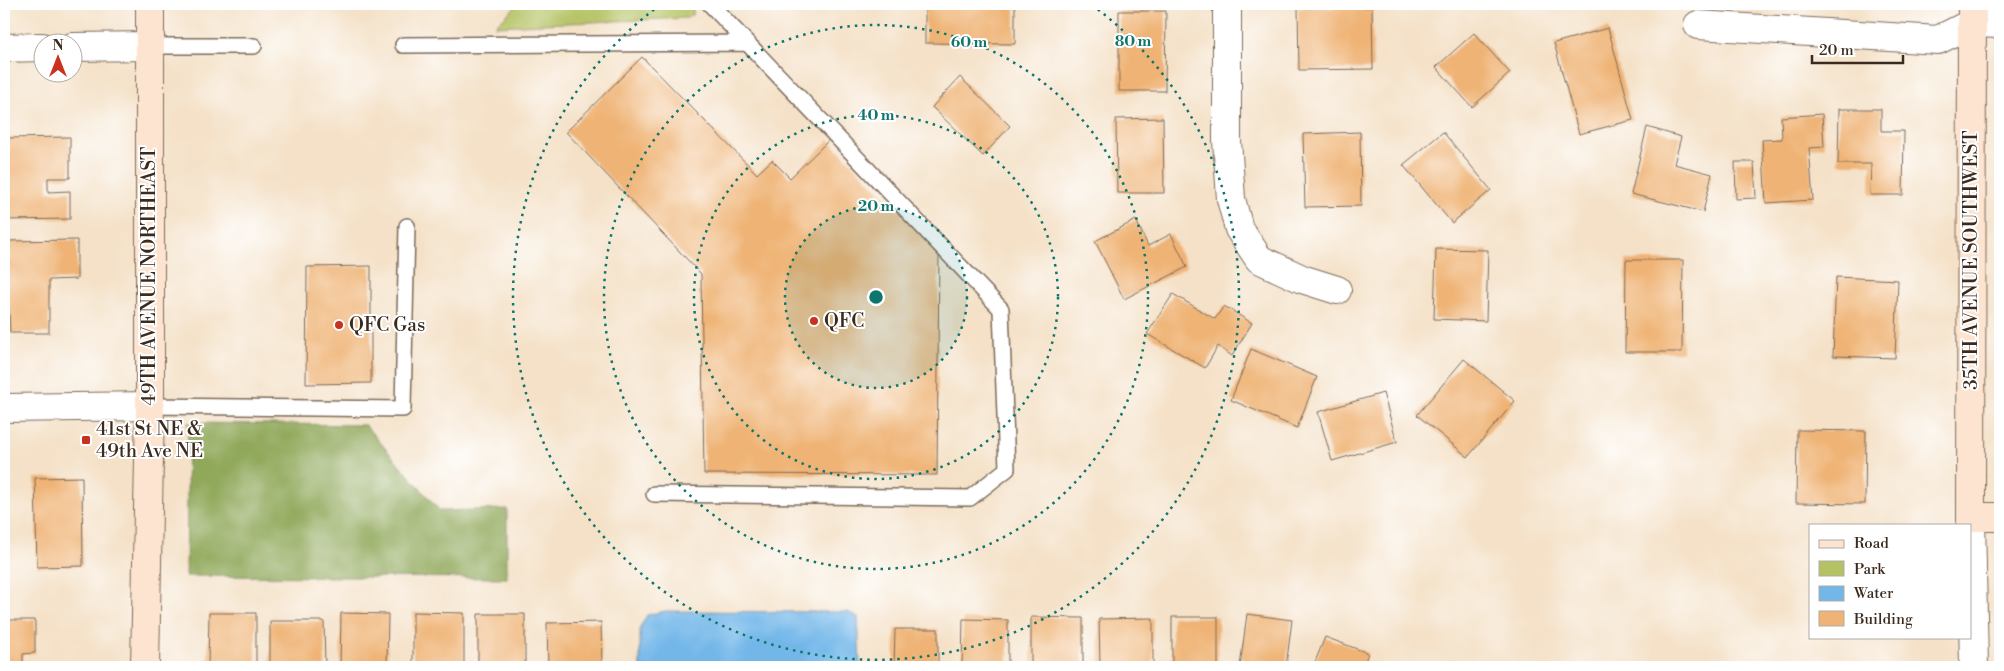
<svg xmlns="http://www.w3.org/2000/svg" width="2004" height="671" font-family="'Libre Bodoni',serif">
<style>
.green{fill:#b5c264;stroke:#787641}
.forest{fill:#90a85a;stroke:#66693c}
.water{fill:#73b7e9;stroke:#577084}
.building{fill:#efb375}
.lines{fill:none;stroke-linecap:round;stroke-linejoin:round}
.lane-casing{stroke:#7c6a59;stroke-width:18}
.street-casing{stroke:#7c6a59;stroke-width:30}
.secondary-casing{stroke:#7c6a59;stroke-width:30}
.lane{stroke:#fff;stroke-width:15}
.street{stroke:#fff;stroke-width:28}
.secondary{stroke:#fde4d0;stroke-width:28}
.ring{fill:none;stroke:#0f766e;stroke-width:2.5;stroke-dasharray:2.5 5}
.poi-dot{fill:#c8321e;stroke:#fff;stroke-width:2}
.labels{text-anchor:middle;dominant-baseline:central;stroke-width:4;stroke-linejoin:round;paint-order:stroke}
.street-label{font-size:19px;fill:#3b2a1e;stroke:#fff}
.poi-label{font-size:19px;fill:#3b2a1e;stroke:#fff;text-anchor:start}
.centre{fill:#0f766e;stroke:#fff;stroke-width:2.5}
.ring-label{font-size:15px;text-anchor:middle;font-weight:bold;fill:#0f766e;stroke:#fff;stroke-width:4;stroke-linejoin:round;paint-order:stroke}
</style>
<rect width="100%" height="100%" fill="#fff"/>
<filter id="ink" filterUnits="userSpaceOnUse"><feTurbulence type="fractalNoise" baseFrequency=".02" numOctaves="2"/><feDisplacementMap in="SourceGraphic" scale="10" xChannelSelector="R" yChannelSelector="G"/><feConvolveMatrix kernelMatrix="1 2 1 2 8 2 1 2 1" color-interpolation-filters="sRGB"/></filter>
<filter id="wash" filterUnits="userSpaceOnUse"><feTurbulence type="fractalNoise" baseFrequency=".0096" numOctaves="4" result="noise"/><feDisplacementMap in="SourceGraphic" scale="20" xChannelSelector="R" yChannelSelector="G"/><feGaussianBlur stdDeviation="1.12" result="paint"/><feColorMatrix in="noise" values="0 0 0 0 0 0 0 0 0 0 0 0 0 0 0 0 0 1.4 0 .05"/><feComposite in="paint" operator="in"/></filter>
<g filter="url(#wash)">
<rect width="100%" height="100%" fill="#f4e1c7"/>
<!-- green -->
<path class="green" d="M518 4H690L693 7V14L687 18 495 26Z"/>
<!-- forest -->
<path class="forest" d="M188 423 365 425 440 511 507 509V578L186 576Z"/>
<!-- water -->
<path class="water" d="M666 611 848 612 858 617 860 667H640V628L647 615Z"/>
<g id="blocks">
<!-- building -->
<path class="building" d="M925 4H1015V44L925 43Z
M1372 7 1373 69 1299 70 1298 8Z
M1119 11H1166L1165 91H1119Z
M1608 28 1633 120 1579 134 1554 43Z
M1474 33 1510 73 1472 107 1436 67Z
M642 57 757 174 772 160 790 178 829 140 939 252 937 475 704 474 701 274 566 132Z
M960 77 1010 126 983 156 932 107Z
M1839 109H1881V131H1904L1903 195H1870L1871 164H1838Z
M1822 114 1824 147 1809 148 1813 200 1766 203 1762 140 1782 139 1781 117Z
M1163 118 1164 193H1117L1116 119Z
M1647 127 1681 137 1674 164 1712 174 1703 212 1631 194Z
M1360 132 1361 206 1305 207 1303 134Z
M1443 132 1491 190 1452 223 1403 165Z
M70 137V178H48V192L70 191V219L5 220 4 138Z
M1735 162H1754L1756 198 1736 199Z
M1136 220 1148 246 1171 234 1187 267 1124 299 1095 241Z
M77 240V279L49 280V333H10L9 310H4V264H9L8 241Z
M1436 249 1488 250 1486 321 1434 319Z
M1626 260H1683L1682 352H1625Z
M371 266V383L306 384 307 267Z
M1836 277 1898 280 1895 358 1833 356Z
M1173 294 1215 319 1224 306 1252 323 1232 356 1218 346 1205 368 1147 334Z
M1251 349 1317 377 1297 428 1231 400Z
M1464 359 1515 401 1468 457 1417 415Z
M1383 393 1397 442 1332 461 1318 412Z
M1797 430 1866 431 1865 504 1796 503Z
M82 477 83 566 37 567 35 478Z
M413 612 464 613V667H413Z
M209 613H256V667H208Z
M341 613 388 614 387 667H340Z
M478 614H525V667H478Z
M1247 614 1292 620 1286 667H1240Z
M1031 617 1083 618V667H1031Z
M1172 617H1218V667H1172Z
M1153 618V667H1100L1099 619Z
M963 619 1008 620V667H962Z
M4 620H35V653L23 654V667H4Z
M270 621H324L325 667H270Z
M601 622 602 667H548L547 623Z
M895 629H938V667H894Z
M1325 637 1368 653 1363 667H1313Z"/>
</g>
</g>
<g filter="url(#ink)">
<use href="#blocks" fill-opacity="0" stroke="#7c6a59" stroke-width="1"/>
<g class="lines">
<defs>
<path id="lane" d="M403 45 747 43
M149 46H254
M150 406 403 409 407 226
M654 494 970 498 1007 469 1001 309 710 4"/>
<path id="street" d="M1227 4V140L1231 199 1239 229 1259 259 1302 279 1337 290
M1698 25 1938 40 1972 23 2000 24
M72 47 149 46
M4 48 42 47
M4 408 150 406
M1971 517 1974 667"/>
<path id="secondary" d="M1972 4 1971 517H2000
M145 667 150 406V4"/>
</defs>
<!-- lane casing -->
<use href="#lane" class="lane-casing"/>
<!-- street casing -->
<use href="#street" class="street-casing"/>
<!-- secondary casing -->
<use href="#secondary" class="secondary-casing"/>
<!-- lane -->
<use href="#lane" class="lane"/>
<!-- street -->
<use href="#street" class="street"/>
<!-- secondary -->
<use href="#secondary" class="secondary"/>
</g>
</g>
<!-- distance rings -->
<circle cx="876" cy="297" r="91" fill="#0f766e" fill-opacity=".12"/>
<g class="ring">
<circle cx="876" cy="297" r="91"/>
<circle cx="876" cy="297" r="182"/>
<circle cx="876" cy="297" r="272"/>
<path d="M1092 5A363 363 0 1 1 660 5"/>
</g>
<!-- markers -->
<g class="poi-dot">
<circle cx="814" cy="321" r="5"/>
<circle cx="339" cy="325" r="5"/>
<rect x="81" y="435" width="10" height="10" rx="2.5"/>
</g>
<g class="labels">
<!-- street labels -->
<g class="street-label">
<text transform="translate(1971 260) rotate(-90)">35TH AVENUE SOUTHWEST</text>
<text transform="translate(149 276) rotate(-90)">49TH AVENUE NORTHEAST</text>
</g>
<!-- poi labels -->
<g class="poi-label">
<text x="824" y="321">QFC</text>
<text x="349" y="325">QFC Gas</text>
<text x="96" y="429">41st St NE &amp;<tspan x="96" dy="22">49th Ave NE</tspan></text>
</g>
</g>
<circle cx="876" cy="297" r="8" class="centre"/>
<g class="ring-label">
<text x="1133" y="46">80 m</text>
<text x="969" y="47">60 m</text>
<text x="876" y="120">40 m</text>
<text x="876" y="211">20 m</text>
</g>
<!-- margin -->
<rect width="2004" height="671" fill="none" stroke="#fff" stroke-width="20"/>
<!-- legend -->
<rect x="1809" y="524" width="162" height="115" fill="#ffffff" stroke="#b1aaa5"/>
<rect x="1819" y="540" width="25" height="8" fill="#fde4d0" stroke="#b1aaa5"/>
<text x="1854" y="548" font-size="15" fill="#3b2a1e">Road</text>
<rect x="1819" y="561" width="25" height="15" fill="#b5c264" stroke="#b1aaa5"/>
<text x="1854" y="574" font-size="15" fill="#3b2a1e">Park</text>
<rect x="1819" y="586" width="25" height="15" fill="#73b7e9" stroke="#b1aaa5"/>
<text x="1854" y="598" font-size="15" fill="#3b2a1e">Water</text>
<rect x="1819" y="611" width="25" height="15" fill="#efb375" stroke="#b1aaa5"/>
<text x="1854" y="624" font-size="15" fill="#3b2a1e">Building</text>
<!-- north arrow -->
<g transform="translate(58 58)"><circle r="24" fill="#ffffff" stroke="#b1aaa5"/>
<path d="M0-4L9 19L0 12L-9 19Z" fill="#c8321e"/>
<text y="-8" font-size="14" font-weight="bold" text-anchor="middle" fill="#3b2a1e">N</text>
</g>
<!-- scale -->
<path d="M1812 55v8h91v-8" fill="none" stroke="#3b2a1e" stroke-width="2.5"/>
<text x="1819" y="55" font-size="15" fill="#3b2a1e" stroke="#ffffff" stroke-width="4" paint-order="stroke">20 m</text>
</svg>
